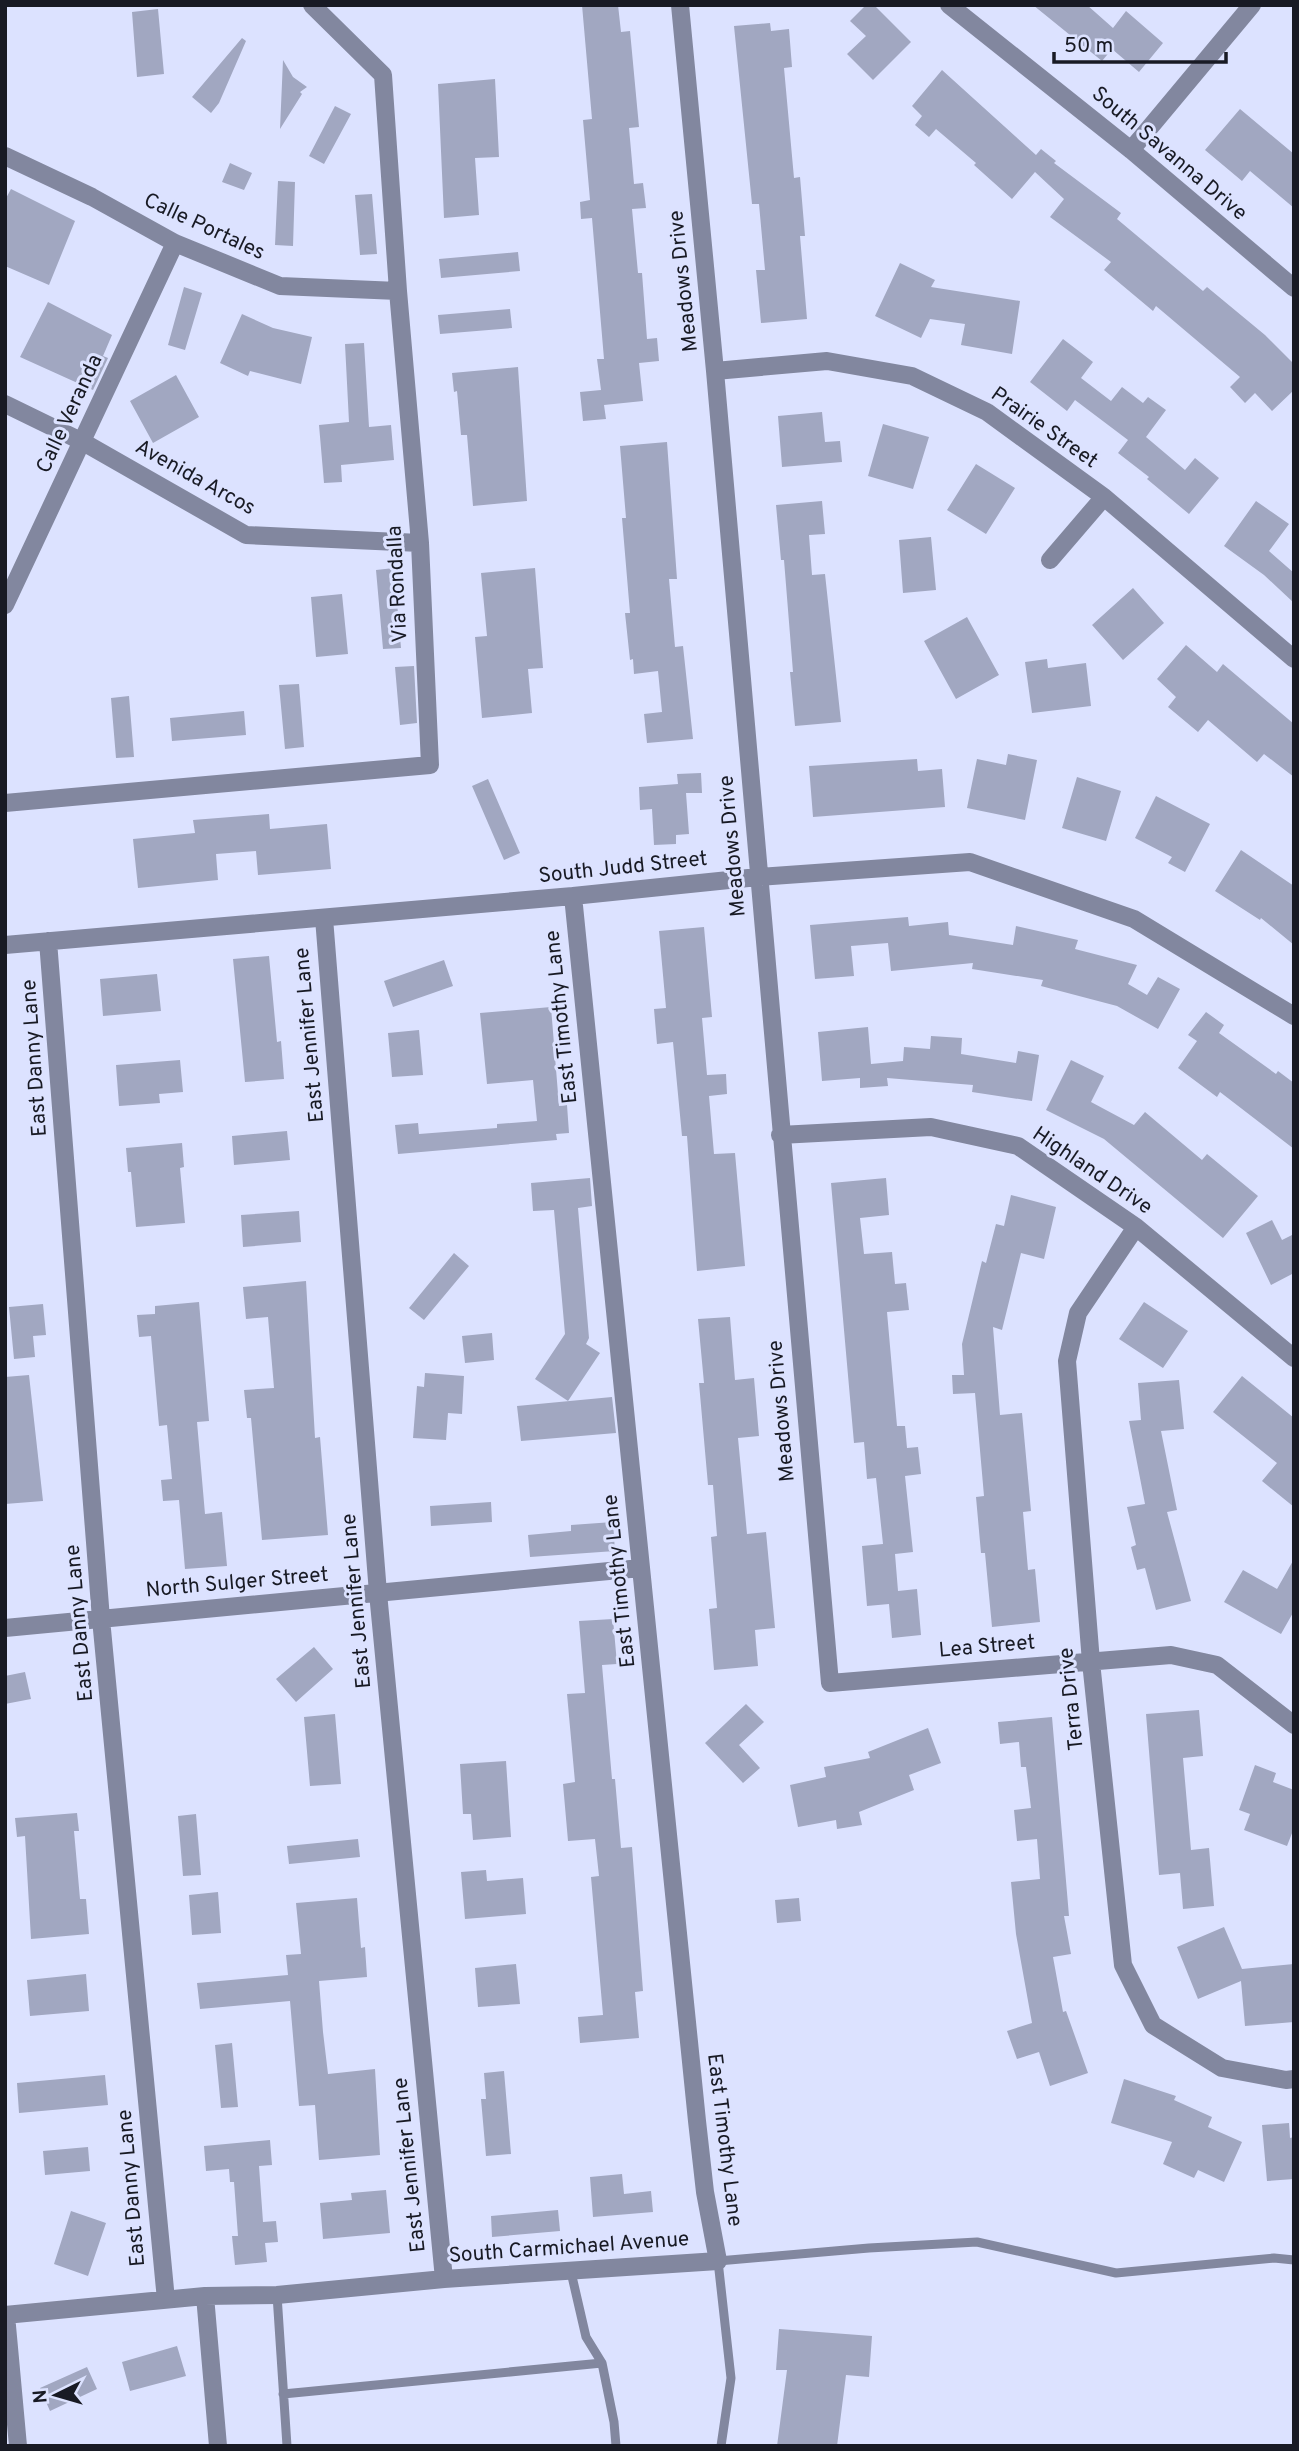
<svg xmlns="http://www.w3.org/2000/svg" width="1299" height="2451" font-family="Overpass,sans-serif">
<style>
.building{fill:#a1a7c1}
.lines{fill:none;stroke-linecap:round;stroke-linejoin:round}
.lane{stroke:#82879f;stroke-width:9}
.street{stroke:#82879f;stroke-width:18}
.labels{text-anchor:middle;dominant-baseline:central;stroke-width:6;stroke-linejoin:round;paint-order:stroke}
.street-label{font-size:21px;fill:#181a24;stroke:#dce2ff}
</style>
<rect width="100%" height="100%" fill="#dce2ff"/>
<!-- building -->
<path class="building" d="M582 5H618L621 32 630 31 639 127 629 128 634 184 643 183 646 208 632 209 638 273H642L647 339 657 338 659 361 639 363 643 401 604 405 606 419 583 421 580 392 601 390 597 359H604L592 218 581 219 580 202 590 200 583 120 592 119Z
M866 5H874L911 42 873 80 847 54 866 36 850 21Z
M1033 5H1087L1113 28 1126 11 1163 43 1139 72 1112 49 1102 61Z
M158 9 164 74 137 77 132 12Z
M770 23 771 31 789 29 792 67 784 68 794 178 800 177 805 236H800L807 319 761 323 756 270H765L759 204H752L734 26Z
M242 38 246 41 219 103 211 113 192 97Z
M283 60 293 77 307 87 300 92 302 94 280 129Z
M942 70 1036 155 1041 149 1056 161 1054 163 1121 213 1117 219 1203 291 1207 287 1265 335 1294 364V390L1272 411 1255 393 1245 403 1230 387 1240 377 1156 306 1153 311 1104 270 1111 262 1050 217 1064 199 1035 172 1012 199 974 165 976 163 936 129 929 137 915 125 922 116 912 106Z
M495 79 499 157 475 158 479 215 444 218 438 84Z
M335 106 351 114 324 164 309 156Z
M1240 109 1294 154V208L1250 171 1242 181 1205 150Z
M230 163 252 173 244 190 222 182Z
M278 181 295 182 293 246 275 245Z
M11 189 75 221 49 285 5 266V200Z
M372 194 377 254 360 255 355 195Z
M518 252 520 271 441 278 439 259Z
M900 263 935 280 931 287 1020 301 1012 354 961 345 965 324 930 319 921 338 875 316Z
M184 287 202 293 185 350 168 345Z
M48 302 112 335 103 356 108 358 93 390 20 357Z
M510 309 512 328 440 334 438 315Z
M242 314 273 328 312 337 301 384 250 371 248 376 220 363Z
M1063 339 1093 362 1081 378 1111 401 1122 387 1143 403 1148 397 1166 410 1146 437 1185 470 1195 458 1219 478 1189 514 1147 479 1149 477 1118 453 1128 440 1075 400 1067 411 1030 382Z
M364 343 369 427 391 425 394 460 341 465 342 482 324 483 319 425 349 422 345 344Z
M518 367 527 501 473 506 467 435H461L457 391 454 392 452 373Z
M176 375 199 417 153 443 130 401Z
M822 412 825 442 840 441 842 462 782 467 778 416Z
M883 424 929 437 913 489 868 476Z
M667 442 677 579H669L675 647 683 646 693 739 647 743 644 714 662 712 658 671 634 674 633 659 630 660 625 613H630L622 518H626L620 446Z
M976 464 1015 488 986 534 947 510Z
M822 501 825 534 809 535 812 575 825 574 841 722 795 726 790 672H793L784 560H781L776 505Z
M1256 501 1289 524 1269 551 1294 573V603L1264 575 1224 546Z
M931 537 936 590 903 593 899 540Z
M394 568 401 648 383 649 376 570Z
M535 568 543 668 528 669 532 713 482 718 475 637 487 636 481 573Z
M1133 588 1164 623 1123 660 1092 625Z
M342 594 348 654 316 657 311 597Z
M967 617 999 675 956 699 924 641Z
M1186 645 1217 672 1223 664 1294 724V777L1264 754 1257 762 1208 720 1198 732 1168 707 1176 697 1157 679Z
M1047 659 1048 668 1086 663 1091 706 1032 713 1025 662Z
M414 666 417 723 400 725 395 667Z
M299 684 304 747 285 749 279 685Z
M129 696 134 757 116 758 111 698Z
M244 711 246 735 172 741 170 718Z
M1008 754 1037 760 1025 820 967 808 977 759 1006 765Z
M917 759 918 771 942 769 945 807 813 817 809 766Z
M701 773 702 793H686L689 834 676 835V844L654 845 652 809 640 810 639 787 678 784 677 774Z
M1077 777 1121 791 1106 841 1062 828Z
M488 779 520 853 504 860 472 786Z
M1156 796 1210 824 1185 872 1168 863 1172 857 1135 838Z
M269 814 270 829 327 824 331 869 258 875 256 851 216 854 218 880 138 888 133 839 195 833 193 820Z
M1241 850 1294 886V945L1261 918 1260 920 1215 891Z
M908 917 909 926 948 922 949 935 1013 945 1016 926 1078 940 1075 949 1137 965 1128 984 1147 995 1158 977 1180 989 1158 1029 1117 1006 1041 986 1043 980 972 969 973 963 891 971 888 943 851 946 854 976 815 979 810 925Z
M704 927 712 1017 702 1018 707 1075 726 1074 727 1094 709 1096 714 1154 735 1153 745 1266 697 1271 687 1136H682L673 1042 657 1044 654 1009 666 1008 659 931Z
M269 956 277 1042 281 1041 284 1079 245 1082 233 959Z
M444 960 453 986 393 1007 384 981Z
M157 974 161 1011 103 1016 100 979Z
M551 1007 559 1106 567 1105 569 1133 556 1134 557 1140 398 1154 395 1125 418 1123 419 1134 497 1128V1124L537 1121 533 1080 487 1084 480 1013Z
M1206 1012 1224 1025 1219 1033 1276 1074 1278 1071 1294 1083V1149L1220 1092 1217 1097 1178 1068 1197 1041 1188 1035Z
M868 1027 871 1064 903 1061 904 1047 930 1049 931 1036 962 1038 961 1054 1016 1063 1018 1051 1039 1055 1032 1101 972 1092 973 1085 887 1078 888 1086 860 1088V1078L822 1081 818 1032Z
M419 1030 423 1075 392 1077 388 1033Z
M180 1060 183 1092 159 1094 160 1103 119 1106 116 1065Z
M1071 1060 1104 1076 1091 1102 1134 1125 1145 1112 1202 1160 1207 1154 1258 1196 1223 1238 1104 1139 1046 1110Z
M287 1131 290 1160 234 1165 232 1136Z
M182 1143 184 1167 180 1168 185 1223 136 1227 131 1172H128L126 1148Z
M590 1178 592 1206 578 1208 589 1338 586 1344 600 1353 568 1401 535 1379 565 1334 554 1210 533 1211 531 1183Z
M886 1178 889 1215 860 1218 864 1254 892 1252 895 1284 906 1283 909 1310 887 1312 897 1426H905L907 1448 918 1447 921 1474 905 1476 913 1552 895 1554 898 1591 917 1589 921 1635 892 1638 889 1604 867 1606 862 1546 883 1544 876 1478 867 1479 864 1442 854 1443 831 1183Z
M1011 1195 1056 1207 1044 1259 1021 1253 1002 1330 993 1327 1000 1415 1022 1413 1031 1511 1023 1512 1028 1570 1035 1569 1040 1622 992 1627 985 1553H981L976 1497 984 1496 975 1393 953 1394 952 1375H964L962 1344 982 1261 986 1263 996 1224 1004 1226Z
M299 1211 301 1242 243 1247 241 1215Z
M1272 1220 1282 1240 1294 1234V1273L1271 1285 1246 1233Z
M454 1253 469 1266 424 1320 409 1308Z
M306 1281 315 1438 320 1437 328 1535 262 1540 251 1418H247L244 1390 274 1388 268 1317 246 1319 243 1287Z
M199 1302 209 1421 197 1422 205 1514 222 1512 227 1566 185 1569 179 1500 163 1501 161 1480 172 1479 167 1425 159 1426 151 1336 139 1337 137 1315 155 1314V1306Z
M1144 1302 1188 1331 1163 1368 1119 1339Z
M43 1304 46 1335 33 1336 35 1357 14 1359 9 1307Z
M730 1317 735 1380 754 1378 759 1436 738 1438 747 1534 766 1532 775 1628 755 1630 758 1666 714 1670 709 1609 717 1608 711 1537 717 1536 713 1485H708L699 1383H704L698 1319Z
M492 1333 494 1360 465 1363 462 1336Z
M425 1373 464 1376 462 1414 448 1413 446 1440 413 1438 417 1386 424 1387Z
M29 1375 43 1501 5 1504V1377Z
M1242 1376 1294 1418V1507L1262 1481 1277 1463 1213 1412Z
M1179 1380 1184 1429 1161 1431 1177 1510 1167 1512 1191 1601 1156 1610 1145 1568 1137 1570 1131 1547 1136 1545 1127 1507 1145 1504 1129 1421 1141 1420 1138 1383Z
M612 1397 616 1433 521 1441 517 1406Z
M491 1502 492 1522 431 1526 430 1506Z
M613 1522 615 1551 530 1557 528 1535 571 1531V1525Z
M1294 1559V1611L1281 1634 1224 1602 1243 1570 1277 1589Z
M613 1619 617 1664 602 1665 612 1779H615L621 1848 632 1847 643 1991 635 1992 639 2038 580 2043 578 2017 603 2015 591 1877 599 1876 595 1839 568 1841 563 1784 575 1782 567 1694 585 1693 579 1621Z
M314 1647 333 1669 296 1702 276 1679Z
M25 1672 31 1699 5 1704V1676Z
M746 1704 764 1722 739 1745 760 1768 743 1783 705 1743Z
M1199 1710 1203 1756 1183 1758 1191 1850 1209 1848 1214 1906 1183 1909 1180 1873 1159 1875 1146 1714Z
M335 1714 341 1784 310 1786 304 1717Z
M1052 1717 1069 1916H1064L1071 1954 1053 1957 1063 2012 1066 2011 1088 2073 1050 2086 1039 2052 1017 2059 1007 2031 1032 2023 1016 1934 1011 1882 1040 1879 1037 1839 1017 1841 1014 1810 1031 1808 1026 1767H1021L1019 1742 1000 1744 998 1722Z
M928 1728 941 1763 909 1775 914 1790 859 1812 862 1825 837 1829 836 1820 798 1827 790 1785 826 1777 824 1767 870 1758 868 1752Z
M506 1761 511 1837 473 1840 471 1814H463L460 1764Z
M1255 1765 1276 1773 1273 1782 1294 1790V1828L1287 1846 1244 1830 1250 1814 1239 1810Z
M77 1813 79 1831H74L80 1899H86L89 1934 31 1939 25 1836 17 1837 15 1818Z
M196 1814 201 1875 183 1876 178 1816Z
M358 1839 360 1857 289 1864 287 1846Z
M486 1870 487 1881 523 1878 526 1914 465 1919 461 1872Z
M218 1892 221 1933 192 1935 189 1895Z
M357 1898 361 1948 365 1947 367 1977 319 1981 323 2032 328 2074 375 2069 380 2155 319 2160 315 2105 299 2106 290 2001 200 2009 197 1983 288 1975 286 1955 301 1954 296 1903Z
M799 1898 801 1921 777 1923 775 1900Z
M1224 1927 1242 1969 1294 1964V2022L1245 2026 1241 1981 1198 1999 1177 1947Z
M516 1964 520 2004 478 2007 475 1968Z
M86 1974 89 2011 30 2016 27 1980Z
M232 2043 238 2107 221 2108 215 2045Z
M504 2071 511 2154 486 2156 481 2099H486L484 2073Z
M105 2075 108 2105 19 2113 17 2083Z
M1124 2079 1176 2096 1174 2100 1212 2117 1208 2127 1242 2142 1224 2182 1198 2170 1194 2178 1163 2164 1172 2142 1111 2123Z
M1289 2123 1290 2138 1294 2137V2179L1267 2181 1262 2125Z
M270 2140 272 2165 259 2166 263 2222 276 2221 278 2242 265 2243 267 2262 235 2265 232 2236H238L234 2182H230L229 2169 206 2171 204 2146Z
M88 2147 90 2171 45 2175 43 2151Z
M622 2174 624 2194 651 2191 653 2212 593 2217 590 2177Z
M386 2190 390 2233 323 2239 320 2203 352 2200 351 2193Z
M558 2210 560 2231 492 2237 491 2216Z
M71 2211 106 2223 88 2276 54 2264Z
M779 2329 872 2336 869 2377 846 2375 837 2446H777L787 2370H776Z
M177 2346 186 2376 130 2391 122 2362Z
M87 2367 97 2389 50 2411 40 2388Z"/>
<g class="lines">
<!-- lane -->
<path class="lane" d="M571 2272 586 2337 602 2363 614 2422 616 2446
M277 2295 287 2446
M283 2394 602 2363
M721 2446 731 2378 718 2261 869 2248 977 2242 1116 2273 1274 2258 1294 2260"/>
<!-- street -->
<path class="street" d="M680 5 715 371 830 1683 1171 1655 1217 1665 1294 1725
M949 5 1131 150 1294 288
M1131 150 1252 5
M5 156 92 197 175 243 280 286 398 291
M715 371 827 361 912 376 987 412 1104 497 1294 659
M5 404 83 442 246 535 420 543
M1050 560 1104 497
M5 605 175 243
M5 803 430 765 420 543 398 291 383 75 312 5
M324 918 378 1593 444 2279
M48 941 101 1619 166 2300
M5 945 573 896 758 877 970 862 1134 919 1294 1016
M780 1135 931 1127 1018 1146 1136 1227 1294 1358
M1136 1227 1078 1313 1067 1361 1091 1662 1123 1965 1153 2025 1222 2068 1286 2080 1294 2079
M5 1628 641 1568
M205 2296 218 2446
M5 2315 205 2296 277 2295 444 2279 718 2261 705 2192 697 2121 573 896
M6 2315 18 2446"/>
</g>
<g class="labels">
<!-- street labels -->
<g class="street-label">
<text transform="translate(1169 154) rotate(40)">South Savanna Drive</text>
<text transform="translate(204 227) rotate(25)">Calle Portales</text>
<text transform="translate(684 281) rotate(-96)">Meadows Drive</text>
<text transform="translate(70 414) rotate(-65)">Calle Veranda</text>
<text transform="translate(1044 428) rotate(35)">Prairie Street</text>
<text transform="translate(195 478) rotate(29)">Avenida Arcos</text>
<text transform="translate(398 584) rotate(-93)">Via Rondalla</text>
<text transform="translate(733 846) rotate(-95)">Meadows Drive</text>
<text transform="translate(623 868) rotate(-6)">South Judd Street</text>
<text transform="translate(562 1017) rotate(-96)">East Timothy Lane</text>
<text transform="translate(310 1035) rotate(-95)">East Jennifer Lane</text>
<text transform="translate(35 1058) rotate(-94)">East Danny Lane</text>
<text transform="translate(1092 1171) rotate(34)">Highland Drive</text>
<text transform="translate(782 1411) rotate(-95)">Meadows Drive</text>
<text transform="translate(620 1581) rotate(-96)">East Timothy Lane</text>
<text transform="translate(237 1583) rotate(-5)">North Sulger Street</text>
<text transform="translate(357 1601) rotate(-95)">East Jennifer Lane</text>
<text transform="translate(80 1623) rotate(-95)">East Danny Lane</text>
<text transform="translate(987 1647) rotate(-5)">Lea Street</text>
<text transform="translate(1072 1699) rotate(-96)">Terra Drive</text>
<text transform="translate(724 2140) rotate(83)">East Timothy Lane</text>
<text transform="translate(410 2165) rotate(-96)">East Jennifer Lane</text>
<text transform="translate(132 2188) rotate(-95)">East Danny Lane</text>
<text transform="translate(569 2248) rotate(-4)">South Carmichael Avenue</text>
</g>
</g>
<!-- border -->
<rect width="1299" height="2451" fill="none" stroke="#181a24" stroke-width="14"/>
<!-- north arrow -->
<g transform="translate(56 2395) rotate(265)" stroke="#dce2ff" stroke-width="5" paint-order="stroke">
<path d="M0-5L12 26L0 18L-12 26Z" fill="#181a24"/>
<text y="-10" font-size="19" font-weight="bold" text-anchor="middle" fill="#181a24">N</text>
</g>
<!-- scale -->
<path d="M1054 52v10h172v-10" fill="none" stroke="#181a24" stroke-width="3.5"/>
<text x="1064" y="52" font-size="21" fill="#181a24" stroke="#dce2ff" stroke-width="5" paint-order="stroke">50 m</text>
</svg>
